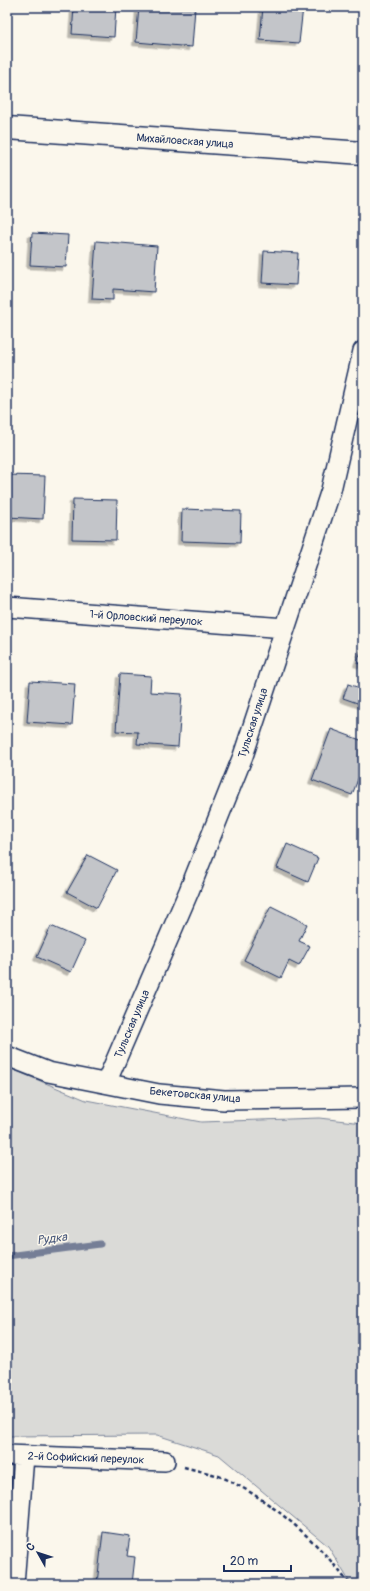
<svg xmlns="http://www.w3.org/2000/svg" width="370" height="1591" font-family="Pangolin,sans-serif">
<style>
.green{fill:#dadad7;stroke:#7a849a}
.lines{fill:none;stroke-linecap:round;stroke-linejoin:round}
.stream{stroke:#747e96;stroke-width:7}
.building{fill:#c3c5c9;stroke:#1b2f5e;filter:url(#shadow)}
.street-casing{stroke:#1b2f5e;stroke-width:22}
.secondary-casing{stroke:#1b2f5e;stroke-width:25}
.path{stroke:#1b2f5e;stroke-width:2.5;stroke-dasharray:4 3;stroke-linecap:butt}
.street{stroke:#fbf7ec;stroke-width:19}
.secondary{stroke:#fbf7ec;stroke-width:22}
.labels{text-anchor:middle;dominant-baseline:central;stroke-width:3;stroke-linejoin:round;paint-order:stroke}
.street-label{font-size:11px;fill:#1b2f5e;stroke:#fbf7ec}
.water-label{font-size:12px;font-style:italic;fill:#47577a;stroke:#fbf7ec}
</style>
<defs>
<filter id="shadow"><feDropShadow dx="-3.5" dy="3.5" stdDeviation="0" flood-color="#0004"/></filter>
</defs>
<rect width="100%" height="100%" fill="#fbf7ec"/>
<filter id="ink" filterUnits="userSpaceOnUse"><feTurbulence type="fractalNoise" baseFrequency=".025" numOctaves="2"/><feDisplacementMap in="SourceGraphic" scale="8" xChannelSelector="R" yChannelSelector="G"/><feConvolveMatrix kernelMatrix="1 2 1 2 8 2 1 2 1" color-interpolation-filters="sRGB"/></filter>
<g filter="url(#ink)">
<!-- green -->
<path class="green" d="M7 1067 86 1100 201 1122 319 1118 363 1123V1584H351L328 1546 219 1455 157 1435 7 1436Z"/>
<g class="lines">
<!-- stream -->
<path class="stream" d="M7 1256 100 1244"/>
</g>
<!-- building -->
<path class="building" d="M74 7H116L114 37 72 34Z
M139 7 195 8 192 47 136 42Z
M263 7H303L299 43 260 40Z
M32 233 68 235 66 267 30 265Z
M96 241 157 246 154 292 113 289V300L92 299Z
M264 251 298 253 296 285 262 283Z
M7 475 45 476 43 519 7 517Z
M73 499 117 500 116 540 72 539Z
M182 509 241 511 240 543 181 541Z
M363 645V665L357 663Z
M120 674 151 676 150 692 182 694 178 747 137 744 138 732 116 731Z
M30 681 75 684 72 725 27 722Z
M348 684 363 689V705L343 698Z
M331 729 363 741V766L352 795 312 780Z
M287 844 318 858 308 882 277 868Z
M88 855 117 870 97 908 67 892Z
M271 906 307 924 299 941 310 946 299 966 289 961 281 978 244 960Z
M51 926 85 941 71 972 37 957Z
M103 1532 130 1536 127 1556 135 1557 132 1584 97 1583Z"/>
<g class="lines">
<defs>
<path id="street" d="M7 607 285 628
M7 1056 48 1072 159 1094 224 1100 363 1098
M106 1083 189 891 243 756 331 490 363 351
M7 1455 165 1461
M14 1584 24 1456"/>
<path id="secondary" d="M7 128 363 153"/>
</defs>
<!-- street casing -->
<use href="#street" class="street-casing"/>
<!-- secondary casing -->
<use href="#secondary" class="secondary-casing"/>
<!-- path -->
<path class="path" d="M184 1467C198 1471 214 1473 228 1480 273 1502 320 1543 349 1584"/>
<!-- street -->
<use href="#street" class="street"/>
<!-- secondary -->
<use href="#secondary" class="secondary"/>
</g>
</g>
<g class="labels">
<!-- street labels -->
<g class="street-label">
<text transform="translate(185 141) rotate(4)">Михайловская улица</text>
<text transform="translate(146 618) rotate(4)">1-й Орловский переулок</text>
<text transform="translate(253 723) rotate(-72)">Тульская улица</text>
<text transform="translate(132 1024) rotate(-67)">Тульская улица</text>
<text transform="translate(195 1095) rotate(5)">Бекетовская улица</text>
<text transform="translate(86 1458) rotate(2)">2-й Софийский переулок</text>
</g>
<!-- water labels -->
<g class="water-label">
<text transform="translate(52 1239) rotate(-7)">Рудка</text>
</g>
</g>
<!-- margin -->
<rect width="370" height="1591" fill="none" stroke="#fbf7ec" stroke-width="24"/>
<rect x="12" y="12" width="346" height="1567" fill="none" stroke="#1b2f5e" stroke-width="1.5" filter="url(#ink)"/>
<!-- north arrow -->
<g transform="translate(38 1553) rotate(309)" stroke="#fbf7ec" stroke-width="3" paint-order="stroke">
<path d="M0-3L7 15L0 10L-7 15Z" fill="#1b2f5e"/>
<text y="-6" font-size="11" font-weight="bold" text-anchor="middle" fill="#1b2f5e">С</text>
</g>
<!-- scale -->
<path d="M224 1565v6h67v-6" fill="none" stroke="#1b2f5e" stroke-width="2"/>
<text x="230" y="1565" font-size="12" fill="#1b2f5e" stroke="#fbf7ec" stroke-width="3" paint-order="stroke">20 m</text>
</svg>
